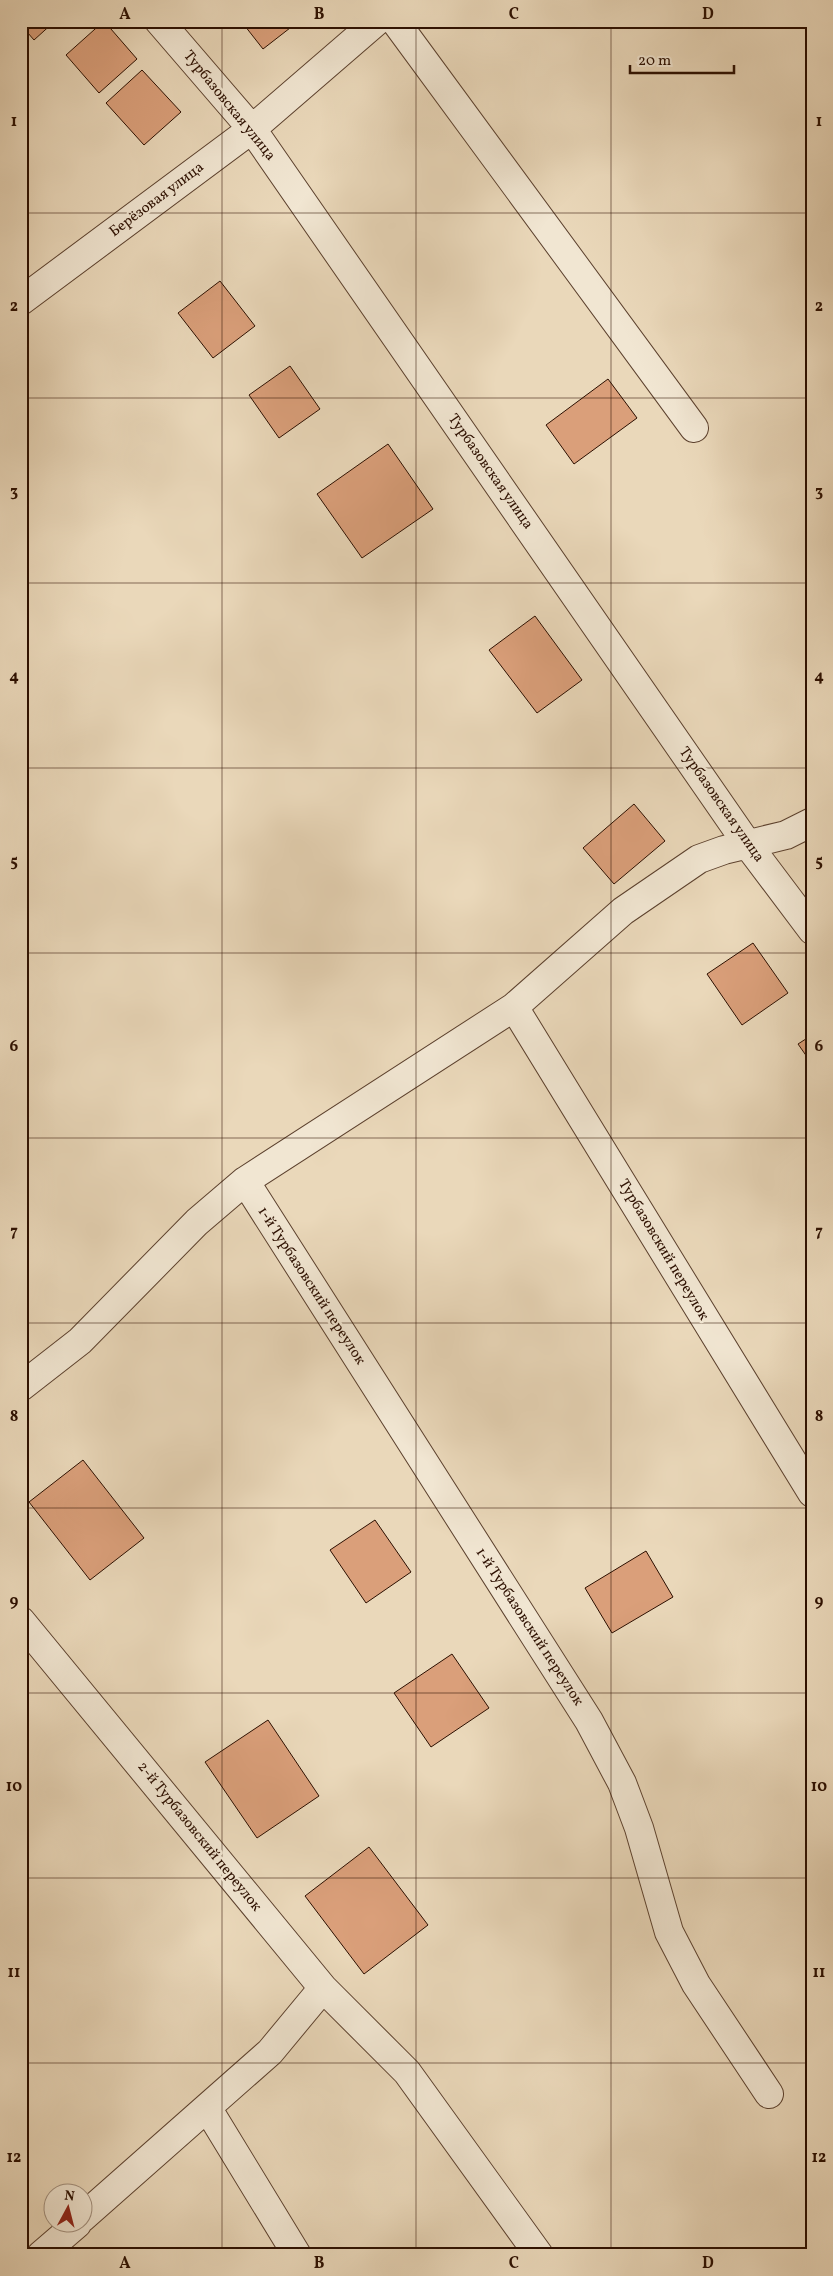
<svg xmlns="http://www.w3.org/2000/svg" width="833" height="2276" font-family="Vollkorn,serif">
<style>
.building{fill:#da9f7a;stroke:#2c0f00}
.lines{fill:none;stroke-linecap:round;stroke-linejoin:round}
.minor-casing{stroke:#5c412e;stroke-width:30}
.minor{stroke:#f1e6d2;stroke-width:28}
.grid{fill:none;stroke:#2c0f00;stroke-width:1;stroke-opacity:0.55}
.labels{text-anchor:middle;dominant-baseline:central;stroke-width:5;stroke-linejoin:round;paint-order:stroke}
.street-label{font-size:15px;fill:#2c0f00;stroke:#f1e6d2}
.neatline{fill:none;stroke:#2c0f00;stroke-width:2}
.grid-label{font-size:16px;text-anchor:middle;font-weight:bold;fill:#2c0f00}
</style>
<rect width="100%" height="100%" fill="#ead8ba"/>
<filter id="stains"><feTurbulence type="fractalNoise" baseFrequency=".004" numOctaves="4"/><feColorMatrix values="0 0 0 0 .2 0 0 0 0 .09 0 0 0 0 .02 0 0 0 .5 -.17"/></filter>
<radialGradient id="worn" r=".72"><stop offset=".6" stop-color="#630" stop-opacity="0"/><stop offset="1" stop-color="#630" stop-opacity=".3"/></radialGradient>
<!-- building -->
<path class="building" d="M21 21H55L34 40 21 25Z
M104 21 137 59 99 93 66 55Z
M241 21H299L263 49Z
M142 70 181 112 144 145 106 103Z
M220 281 255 326 213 358 178 313Z
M290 366 320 409 279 438 249 395Z
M608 379 637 418 574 464 546 425Z
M388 444 433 509 362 558 317 494Z
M535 616 582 680 537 713 489 650Z
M634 804 665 841 614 884 583 848Z
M753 943 788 993 742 1025 707 974Z
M812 1035V1064L798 1044Z
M83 1460 144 1538 90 1580 29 1502Z
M375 1520 411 1572 366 1603 330 1550Z
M646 1551 673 1597 612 1633 585 1588Z
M452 1654 489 1708 431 1747 394 1693Z
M268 1720 319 1796 257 1838 205 1762Z
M369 1847 428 1925 364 1974 305 1896Z"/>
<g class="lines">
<defs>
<path id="minor" d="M159 21 252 129 748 845 812 930
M395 21 694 428
M21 301 252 129 377 21
M514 1007 812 1493
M245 1181 589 1721 622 1783 639 1828 669 1932 696 1984 769 2094
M21 1387 80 1341 197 1222 245 1181 514 1007 623 911 699 859 724 850 786 835 812 822
M21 1621 323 1988 270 2052 82 2218
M323 1988 407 2072 539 2255
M208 2109 297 2255
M41 2255 77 2224"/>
</defs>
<!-- minor casing -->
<use href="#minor" class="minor-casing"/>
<!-- minor -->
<use href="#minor" class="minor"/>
</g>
<!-- grid -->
<path class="grid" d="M222 21V2255M416 21V2255M611 21V2255M21 213H812M21 398H812M21 583H812M21 768H812M21 953H812M21 1138H812M21 1323H812M21 1508H812M21 1693H812M21 1878H812M21 2063H812"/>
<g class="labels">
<!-- street labels -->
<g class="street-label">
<text transform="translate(229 106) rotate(51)">Турбазовская улица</text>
<text transform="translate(157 200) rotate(-37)">Берёзовая улица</text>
<text transform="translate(490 472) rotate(55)">Турбазовская улица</text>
<text transform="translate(721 805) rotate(55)">Турбазовская улица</text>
<text transform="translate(663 1250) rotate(59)">Турбазовский переулок</text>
<text transform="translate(311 1286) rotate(57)">1-й Турбазовский переулок</text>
<text transform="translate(529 1627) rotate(57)">1-й Турбазовский переулок</text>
<text transform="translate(199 1837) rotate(51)">2-й Турбазовский переулок</text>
</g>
</g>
<!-- margin -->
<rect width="833" height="2276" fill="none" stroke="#ead8ba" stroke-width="55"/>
<!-- north arrow -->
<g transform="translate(68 2208) rotate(7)"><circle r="24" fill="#f1e6d2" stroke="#a2907e"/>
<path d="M0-4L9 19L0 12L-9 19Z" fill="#8f2418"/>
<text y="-8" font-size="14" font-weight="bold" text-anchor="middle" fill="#2c0f00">N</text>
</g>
<!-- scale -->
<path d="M630 65v8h104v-8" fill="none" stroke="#2c0f00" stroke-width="2.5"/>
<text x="638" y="65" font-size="15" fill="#2c0f00" stroke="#f1e6d2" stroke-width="4" paint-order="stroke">20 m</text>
<rect x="28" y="28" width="778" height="2220" class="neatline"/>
<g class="grid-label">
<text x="125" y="19">A</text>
<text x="319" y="19">B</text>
<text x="514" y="19">C</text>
<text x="708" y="19">D</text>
<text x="14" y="126">1</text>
<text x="819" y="126">1</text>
<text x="14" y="311">2</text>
<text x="819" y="311">2</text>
<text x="14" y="496">3</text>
<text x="819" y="496">3</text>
<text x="14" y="681">4</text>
<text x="819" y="681">4</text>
<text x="14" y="866">5</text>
<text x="819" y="866">5</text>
<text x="14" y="1051">6</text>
<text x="819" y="1051">6</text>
<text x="14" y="1236">7</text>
<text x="819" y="1236">7</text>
<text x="14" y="1421">8</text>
<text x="819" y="1421">8</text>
<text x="14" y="1606">9</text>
<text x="819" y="1606">9</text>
<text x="14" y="1791">10</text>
<text x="819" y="1791">10</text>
<text x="14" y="1977">11</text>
<text x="819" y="1977">11</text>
<text x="14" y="2162">12</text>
<text x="819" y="2162">12</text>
<text x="125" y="2268">A</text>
<text x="319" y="2268">B</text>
<text x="514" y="2268">C</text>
<text x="708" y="2268">D</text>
</g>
<rect width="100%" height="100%" filter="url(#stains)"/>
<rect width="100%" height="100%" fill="url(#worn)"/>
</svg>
